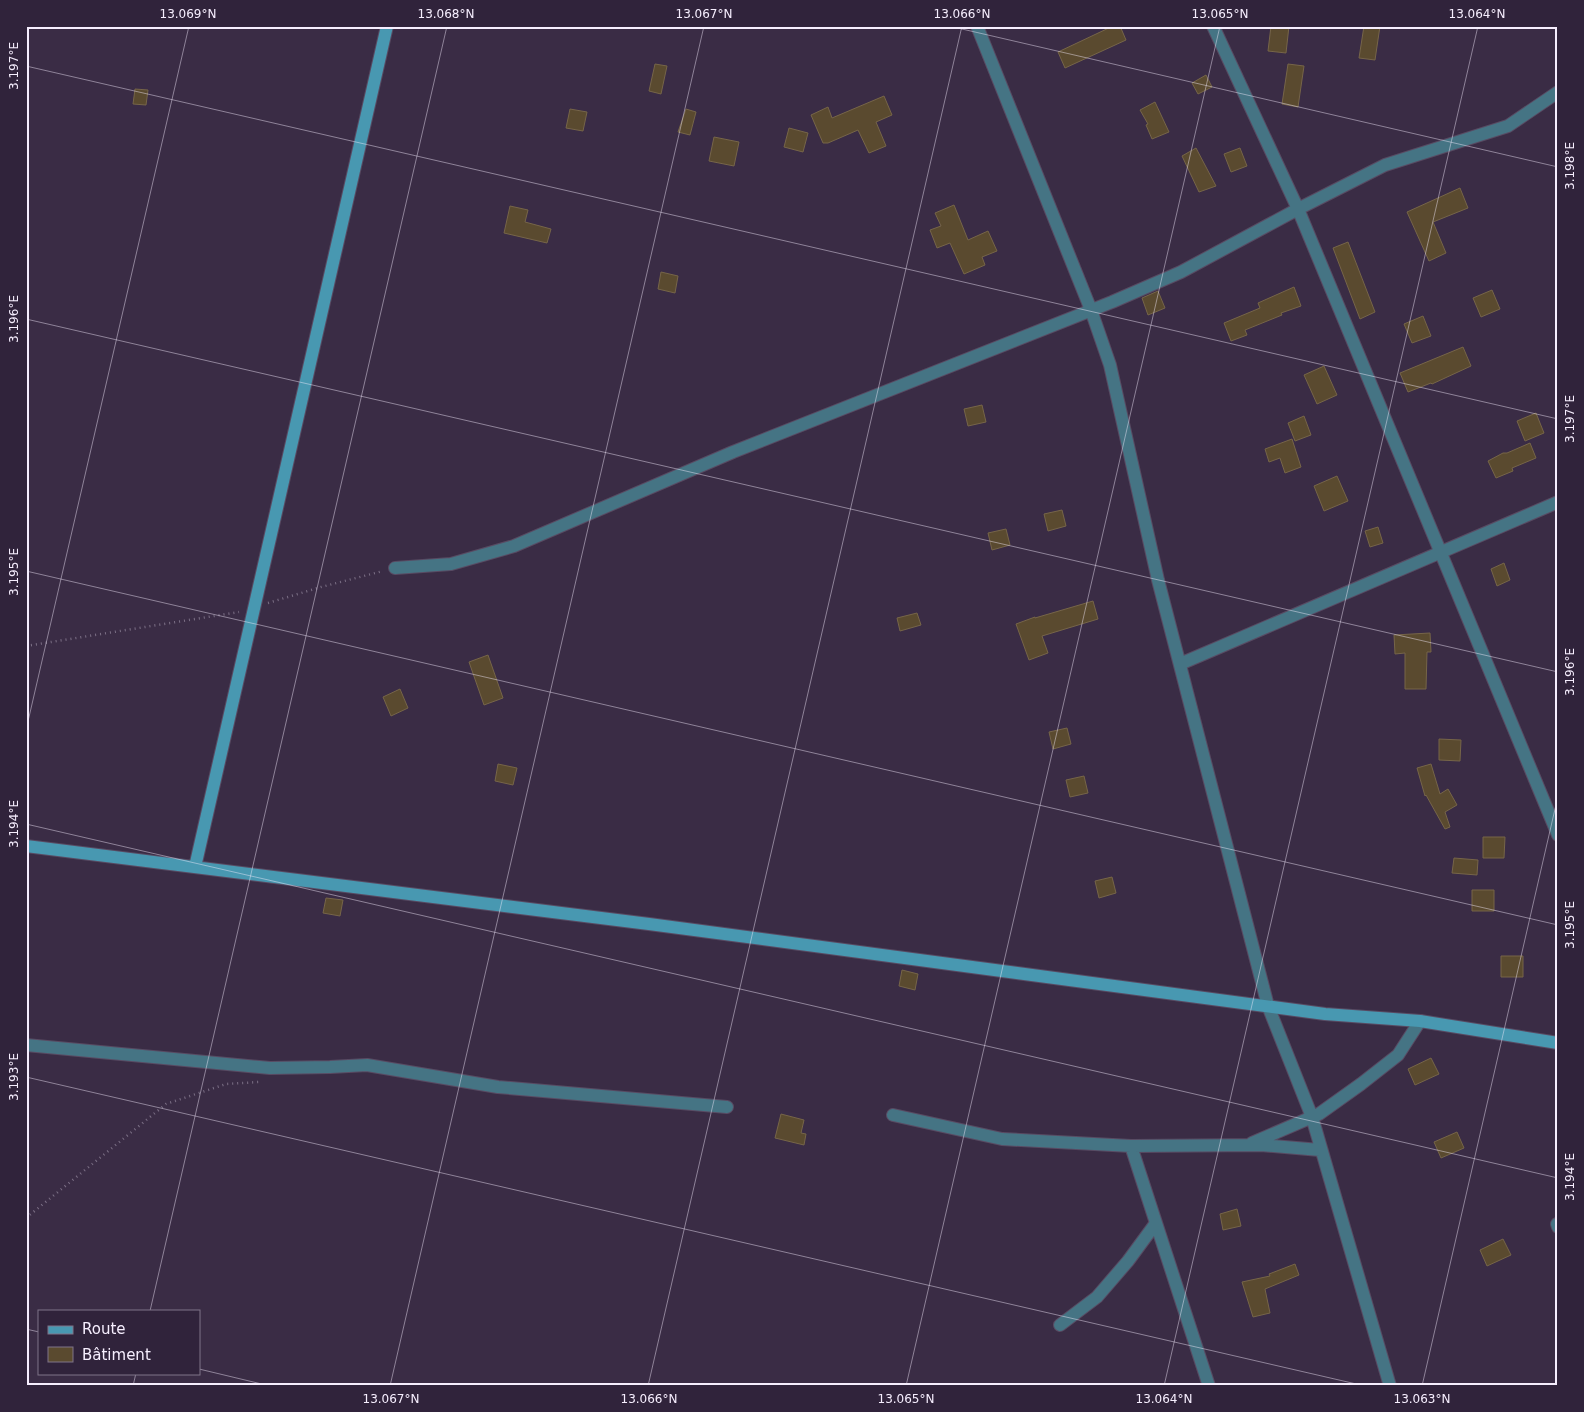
<svg xmlns="http://www.w3.org/2000/svg" width="1584" height="1412" font-family="'DejaVu Sans',sans-serif">
<style>
.building{fill:#5a4a2f;stroke:#766549}
.lines{fill:none;stroke-linecap:round;stroke-linejoin:round}
.street-casing{stroke:#584b63;stroke-width:14}
.secondary-casing{stroke:#584b63;stroke-width:14}
.path{stroke:#7c7086;stroke-width:2.5;stroke-dasharray:1 4;stroke-linecap:butt}
.street{stroke:#457484;stroke-width:12}
.secondary{stroke:#4898b1;stroke-width:12}
.ticks{fill:none;stroke:#f6eefe;stroke-width:1;stroke-opacity:0.45}
.neatline{fill:none;stroke:#f6eefe;stroke-width:2}
.ticks-label{font-size:12px;text-anchor:middle;fill:#f6eefe}
</style>
<rect width="100%" height="100%" fill="#3a2c45"/>
<!-- building -->
<path class="building" d="M1113 26H1120L1126 40 1065 68 1058 52Z
M1271 26H1289L1286 53 1268 51Z
M1364 26H1380L1375 60 1359 58Z
M655 64 667 66 661 94 649 91Z
M1288 64 1304 66 1298 107 1282 104Z
M1206 75 1212 87 1198 94 1192 83Z
M135 89 148 90 146 105 133 104Z
M884 96 892 115 876 122 886 146 869 153 858 130 828 143H823L811 115 828 107 832 118Z
M1155 102 1169 132 1152 139 1146 125 1148 124 1140 110Z
M570 109 587 112 583 131 566 128Z
M686 109 696 112 690 135 678 132Z
M789 128 808 133 803 152 784 147Z
M714 137 739 142 734 166 709 161Z
M1196 148 1216 186 1199 192 1182 156Z
M1240 148 1247 166 1231 172 1224 154Z
M1460 188 1468 208 1433 222 1446 253 1429 261 1407 212Z
M954 205 968 240 988 231 997 251 982 257 985 265 964 274 950 243 937 248 930 230 941 226 935 213Z
M510 206 528 210 525 222 551 229 547 243 504 233Z
M1348 242 1375 312 1360 319 1333 248Z
M661 272 678 276 675 293 658 289Z
M1294 287 1301 306 1281 313 1282 315 1245 330 1247 335 1231 341 1224 323 1260 308 1258 303Z
M1492 290 1500 309 1481 317 1473 298Z
M1158 291 1165 308 1148 315 1142 298Z
M1423 316 1431 336 1412 343 1404 324Z
M1463 347 1471 366 1432 384 1431 383 1408 392 1400 373Z
M1324 366 1337 395 1317 404 1304 375Z
M982 405 986 422 968 426 964 409Z
M1536 413 1544 433 1525 441 1517 421Z
M1304 416 1311 435 1295 441 1288 423Z
M1292 439 1301 467 1285 473 1280 458 1269 462 1265 449Z
M1530 443 1536 458 1512 468 1513 471 1496 478 1488 461 1503 453H1507Z
M1337 476 1348 501 1324 511 1314 486Z
M1062 510 1066 526 1048 531 1044 514Z
M1378 527 1383 543 1370 547 1365 531Z
M1006 529 1010 545 992 550 988 533Z
M1504 563 1510 580 1497 586 1491 569Z
M1093 601 1098 619 1042 636 1048 653 1029 660 1016 624 1035 617V618Z
M917 613 921 625 900 631 897 618Z
M1430 633 1431 652H1427L1426 689H1405V653L1395 654 1394 635Z
M488 655 503 698 484 705 469 662Z
M400 689 408 708 391 716 383 697Z
M1067 728 1071 744 1053 749 1049 732Z
M1439 739 1461 740 1460 761 1439 760Z
M498 764 517 768 513 785 495 781Z
M1431 764 1440 794 1448 789 1457 805 1445 812 1450 827 1445 829 1426 795 1425 796 1417 768Z
M1084 776 1088 793 1070 797 1066 780Z
M1483 837H1505L1504 858H1483Z
M1454 858 1478 860 1477 875 1452 873Z
M1112 877 1116 893 1099 898 1095 881Z
M1472 890H1494V911H1472Z
M326 898 343 900 340 916 323 913Z
M1501 956H1523V977H1501Z
M902 970 918 974 915 990 899 986Z
M1431 1058 1439 1074 1415 1085 1408 1069Z
M781 1114 804 1120 801 1133 806 1134 804 1145 775 1138Z
M1457 1132 1464 1148 1441 1158 1434 1142Z
M1237 1209 1241 1226 1223 1230 1220 1214Z
M1503 1239 1511 1255 1487 1266 1480 1250Z
M1295 1264 1299 1275 1265 1289 1270 1313 1253 1317 1242 1282 1270 1276 1269 1274Z"/>
<g class="lines">
<defs>
<path id="street" d="M977 26 1091 310 1110 365 1158 580 1268 1006 1312 1117 1390 1386
M1213 26 1298 209 1558 835
M395 568 451 564 514 546 733 452 1112 302 1181 272 1298 209 1385 165 1508 126 1558 92
M1180 664 1558 502
M26 1045 270 1068 330 1067 367 1065 498 1087 727 1107
M893 1115 1002 1139 1131 1146 1261 1145 1320 1150
M1252 1143 1319 1114 1361 1084 1398 1055 1420 1021
M1131 1146 1209 1386
M1557 1224 1558 1227
M1060 1325 1097 1297 1128 1261 1156 1223"/>
<path id="secondary" d="M26 846 649 924 1325 1014 1420 1021 1558 1043
M195 867 387 26"/>
</defs>
<!-- street casing -->
<use href="#street" class="street-casing"/>
<!-- secondary casing -->
<use href="#secondary" class="secondary-casing"/>
<!-- path -->
<path class="path" d="M268 603 321 587 383 571
M26 646 239 612
M26 1218 166 1104 226 1084 259 1082"/>
<!-- street -->
<use href="#street" class="street"/>
<!-- secondary -->
<use href="#secondary" class="secondary"/>
</g>
<!-- ticks -->
<path class="ticks" d="M949 26 1558 167M26 66 1558 419M26 319 1558 672M26 571 1558 925M26 730 189 26M26 824 1558 1178M26 1077 1365 1386M150 1311 447 26M26 1329 39 1332M199 1369 270 1386M133 1386 136 1373M390 1386 704 26M648 1386 962 26M906 1386 1220 26M1164 1386 1478 26M1422 1386 1558 796"/>
<!-- border -->
<rect width="1584" height="1412" fill="none" stroke="#30233b" stroke-width="55"/>
<!-- legend -->
<rect x="38" y="1310" width="162" height="65" fill="#30233b" stroke="#7f7489"/>
<rect x="48" y="1326" width="25" height="8" fill="#4898b1" stroke="#7f7489"/>
<text x="82" y="1334" font-size="15" fill="#f6eefe">Route</text>
<rect x="48" y="1347" width="25" height="15" fill="#5a4a2f" stroke="#7f7489"/>
<text x="82" y="1360" font-size="15" fill="#f6eefe">Bâtiment</text>
<rect x="28" y="28" width="1528" height="1356" class="neatline"/>
<g class="ticks-label">
<text x="188" y="18">13.069°N</text>
<text x="446" y="18">13.068°N</text>
<text x="704" y="18">13.067°N</text>
<text x="962" y="18">13.066°N</text>
<text x="1220" y="18">13.065°N</text>
<text x="1477" y="18">13.064°N</text>
<text transform="translate(14 66) rotate(-90)" y="4">3.197°E</text>
<text transform="translate(1570 166) rotate(-90)" y="4">3.198°E</text>
<text transform="translate(14 319) rotate(-90)" y="4">3.196°E</text>
<text transform="translate(1570 419) rotate(-90)" y="4">3.197°E</text>
<text transform="translate(14 572) rotate(-90)" y="4">3.195°E</text>
<text transform="translate(1570 672) rotate(-90)" y="4">3.196°E</text>
<text transform="translate(14 824) rotate(-90)" y="4">3.194°E</text>
<text transform="translate(1570 925) rotate(-90)" y="4">3.195°E</text>
<text transform="translate(14 1077) rotate(-90)" y="4">3.193°E</text>
<text transform="translate(1570 1177) rotate(-90)" y="4">3.194°E</text>
<text x="391" y="1403">13.067°N</text>
<text x="649" y="1403">13.066°N</text>
<text x="906" y="1403">13.065°N</text>
<text x="1164" y="1403">13.064°N</text>
<text x="1422" y="1403">13.063°N</text>
</g>
</svg>
